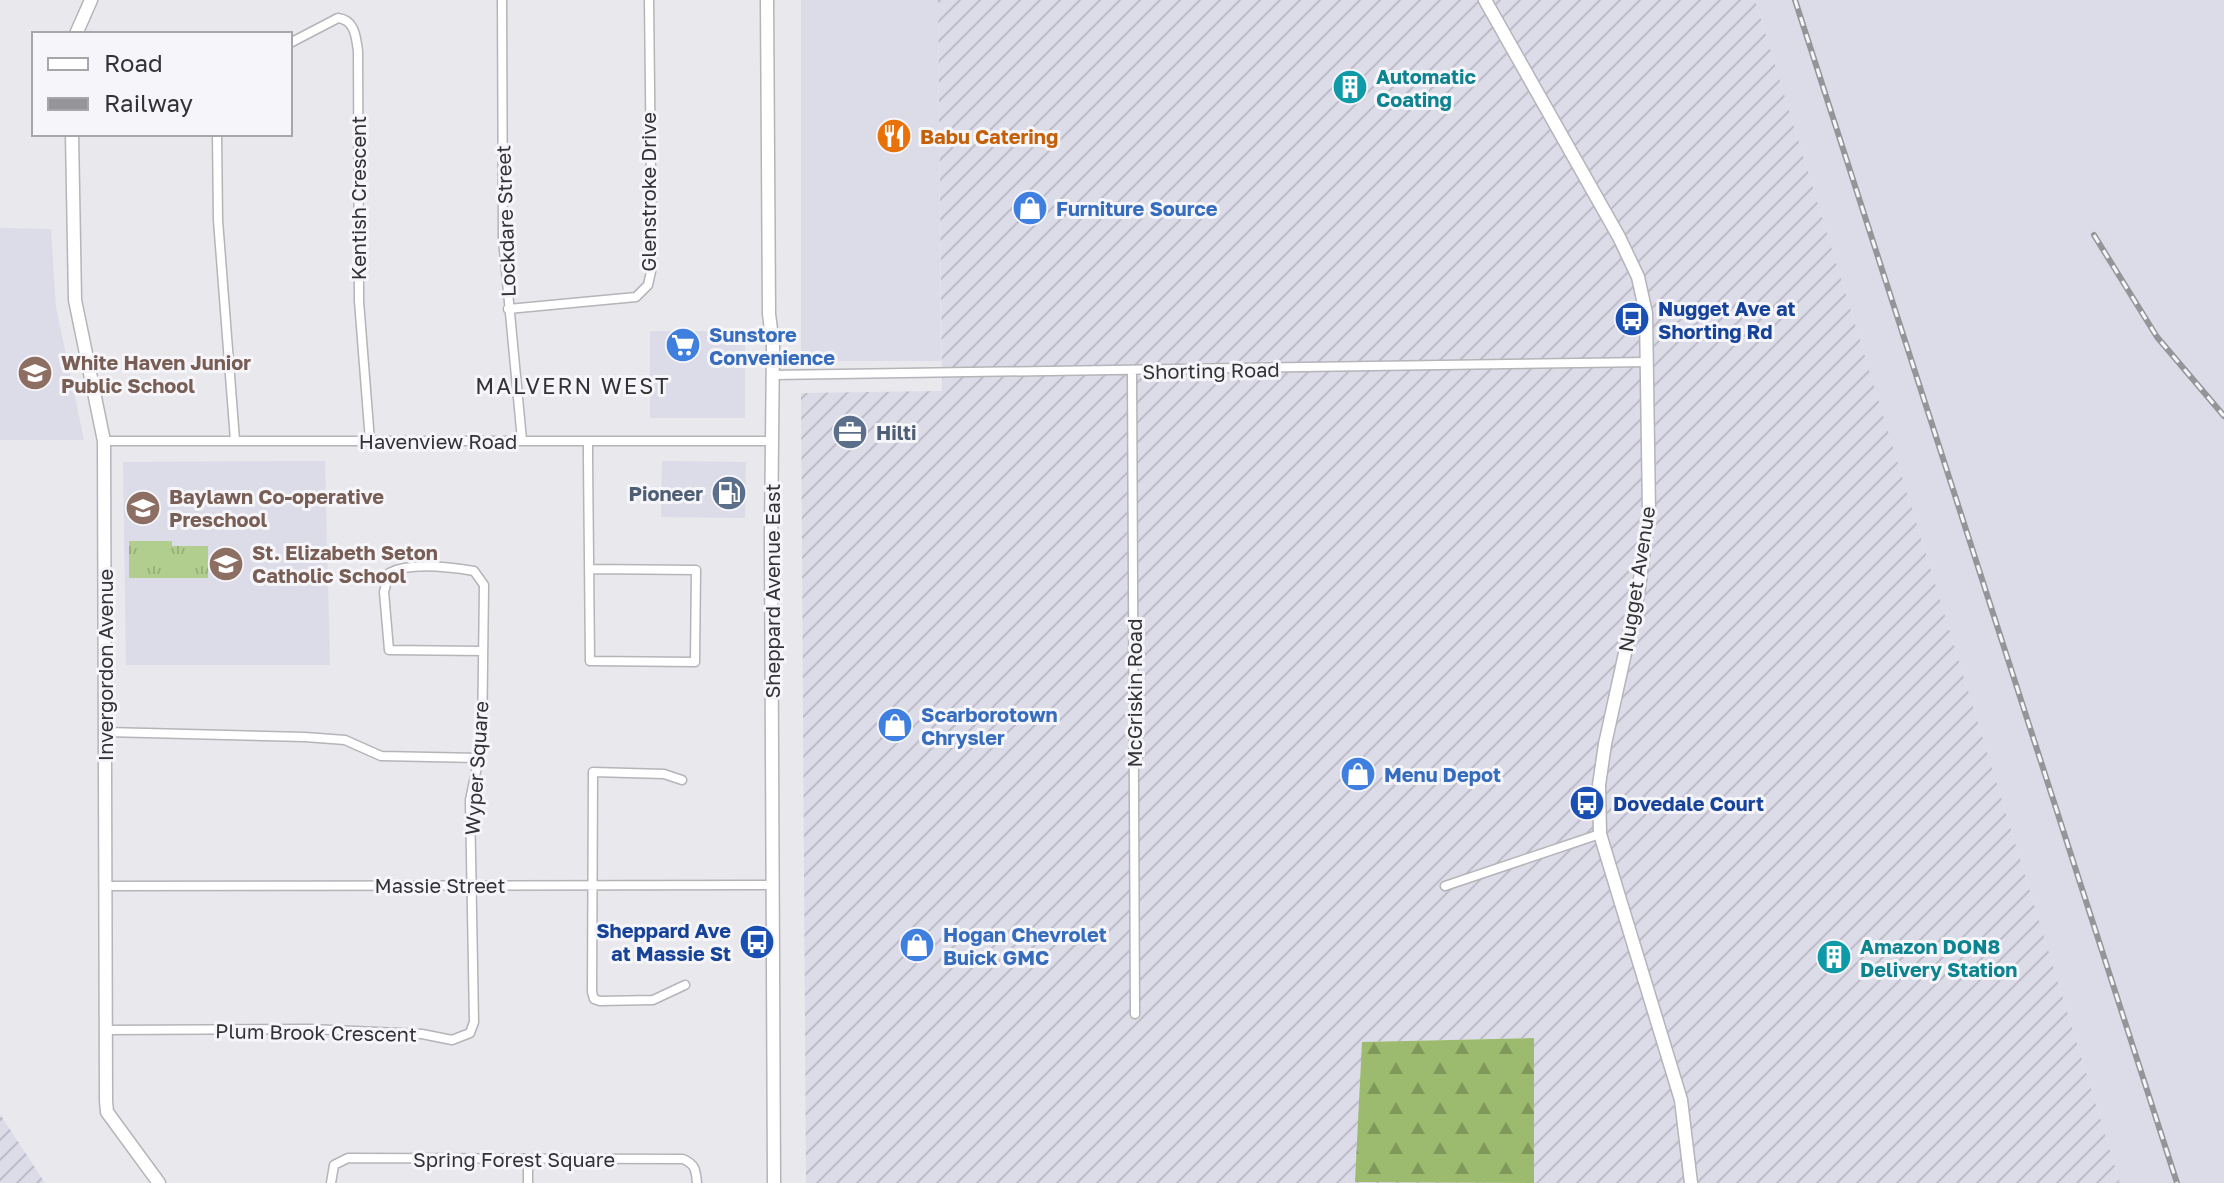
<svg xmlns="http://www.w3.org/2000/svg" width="2224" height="1183" font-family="'Golos Text',sans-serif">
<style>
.built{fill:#dcdbe8}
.industrial{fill:url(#industrial-furrows)}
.forest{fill:url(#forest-firs)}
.park{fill:url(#park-tufts)}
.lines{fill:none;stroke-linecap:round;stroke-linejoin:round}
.street-casing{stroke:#b4b4b9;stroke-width:11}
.secondary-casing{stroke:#b4b4b9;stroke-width:15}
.street{stroke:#fff;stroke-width:8}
.secondary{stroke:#fff;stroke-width:12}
.rail-casing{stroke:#959599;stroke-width:6}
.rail{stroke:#f5f5fa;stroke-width:3;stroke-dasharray:9;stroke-linecap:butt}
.labels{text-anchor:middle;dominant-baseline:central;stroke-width:6;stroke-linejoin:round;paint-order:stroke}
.culture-label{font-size:20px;font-weight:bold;fill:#0d838f;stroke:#f5f5fa;text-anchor:start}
.food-label{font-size:20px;font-weight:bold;fill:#c56008;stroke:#f5f5fa;text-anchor:start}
.street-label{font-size:20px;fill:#333335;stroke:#f5f5fa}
.shop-label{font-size:20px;font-weight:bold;fill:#366cbe;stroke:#f5f5fa;text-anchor:start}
.transit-label{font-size:20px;font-weight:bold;fill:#164399;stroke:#f5f5fa;text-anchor:start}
.education-label{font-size:20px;font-weight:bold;fill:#785e54;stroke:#f5f5fa;text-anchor:start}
.service-label{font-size:20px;font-weight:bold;fill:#4e5e75;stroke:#f5f5fa;text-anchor:start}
.neighbourhood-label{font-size:22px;letter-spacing:2px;fill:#333335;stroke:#f5f5fa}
</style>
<defs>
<pattern id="industrial-furrows" width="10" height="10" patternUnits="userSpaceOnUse" patternTransform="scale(2)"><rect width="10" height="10" fill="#dcdbe8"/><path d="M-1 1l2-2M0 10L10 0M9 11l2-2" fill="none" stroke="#bdbcc8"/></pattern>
<pattern id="forest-firs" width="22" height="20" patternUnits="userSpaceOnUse" patternTransform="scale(2)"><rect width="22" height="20" fill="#9cbb6e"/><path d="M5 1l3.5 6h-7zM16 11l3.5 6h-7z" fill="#80995b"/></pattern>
<pattern id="park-tufts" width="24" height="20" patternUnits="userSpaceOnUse" patternTransform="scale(2)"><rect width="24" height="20" fill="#b2ce8e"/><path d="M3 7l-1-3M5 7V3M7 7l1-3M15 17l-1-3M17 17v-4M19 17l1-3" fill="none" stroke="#9ab17b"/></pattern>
</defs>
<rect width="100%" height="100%" fill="#e8e8ed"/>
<!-- built -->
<path class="built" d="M801 0H938L941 361H801Z
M1755 0H2224V1183H2120Z
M0 228 51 229 56 307 84 440H0Z
M650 331H745V418H650Z
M325 461 330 665H126L123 462Z
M662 461 746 462 745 518 661 517Z"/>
<!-- industrial -->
<path class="industrial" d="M938 0H1755L2120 1183H1534L1533 1038 1362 1042 1491 1183H806L801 393 942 391Z
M0 1114 45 1183H0Z"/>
<!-- forest -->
<path class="forest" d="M1534 1038V1183L1355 1182 1362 1042Z"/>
<!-- park -->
<path class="park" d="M129 541H172V546H208V578H129Z"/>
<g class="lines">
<defs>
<path id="street" d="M502 0 503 239 522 440
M290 43 338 18C355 20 356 37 358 51L359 301 370 441
M217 134 218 220 235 440
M508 309 636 297 648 285 652 267 649 0
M1132 371 1135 1014
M773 375 1648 362
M104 441H772
M588 443V459L590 661 695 662 696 570 589 569
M106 732 305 737 345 740 381 756 479 758
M682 780 664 774 593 772 592 992 594 999 600 1001 653 1000 685 985
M106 886 774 885
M1445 886 1600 834
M106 1030 310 1029 422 1034 452 1040 470 1033 474 1022 470 800 482 743 484 585 474 571C450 567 410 562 389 573L384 592 389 650 483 651
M528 1159V1183
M331 1183 334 1165 348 1158 683 1159C695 1164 696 1170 697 1183"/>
<path id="secondary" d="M767 0 769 314 773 345 771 537 774 1183
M1485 0 1619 237 1638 277 1646 313 1649 513 1638 594 1605 744 1599 785 1600 834 1681 1100 1691 1183
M76 34 91 0
M72 134 75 300 104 441 106 1101 107 1112 159 1183"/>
</defs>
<!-- street casing -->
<use href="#street" class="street-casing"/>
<!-- secondary casing -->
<use href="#secondary" class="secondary-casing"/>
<!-- street -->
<use href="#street" class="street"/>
<!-- secondary -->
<use href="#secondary" class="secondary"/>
<defs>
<path id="rail" d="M1795 0 2177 1183
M2094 235 2157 337 2224 416"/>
</defs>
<!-- rail casing -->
<use href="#rail" class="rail-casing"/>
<!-- rail -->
<use href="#rail" class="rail"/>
</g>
<!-- icons -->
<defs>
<symbol id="building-disc" viewBox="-11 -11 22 22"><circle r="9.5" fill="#0f9aa8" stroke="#f5f5fa"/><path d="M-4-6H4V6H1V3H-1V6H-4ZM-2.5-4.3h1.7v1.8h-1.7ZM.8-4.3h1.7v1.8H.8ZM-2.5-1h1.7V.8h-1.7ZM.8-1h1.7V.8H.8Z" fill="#fff"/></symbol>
<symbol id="restaurant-disc" viewBox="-11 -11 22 22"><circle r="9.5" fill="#e8710a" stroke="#f5f5fa"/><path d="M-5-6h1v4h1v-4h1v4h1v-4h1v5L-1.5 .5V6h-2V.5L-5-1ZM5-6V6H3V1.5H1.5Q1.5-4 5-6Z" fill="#fff"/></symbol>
<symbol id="shop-disc" viewBox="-11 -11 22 22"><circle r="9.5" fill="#3f7fe0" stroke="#f5f5fa"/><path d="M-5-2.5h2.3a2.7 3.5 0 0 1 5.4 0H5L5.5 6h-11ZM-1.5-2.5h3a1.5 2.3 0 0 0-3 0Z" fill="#fff"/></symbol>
<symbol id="bus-disc" viewBox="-11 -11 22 22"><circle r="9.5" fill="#1a4fb4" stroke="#f5f5fa"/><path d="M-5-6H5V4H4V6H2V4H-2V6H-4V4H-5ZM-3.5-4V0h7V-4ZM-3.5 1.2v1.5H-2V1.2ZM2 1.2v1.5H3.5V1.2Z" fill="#fff"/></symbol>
<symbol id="supermarket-disc" viewBox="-11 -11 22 22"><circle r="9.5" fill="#3f7fe0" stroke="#f5f5fa"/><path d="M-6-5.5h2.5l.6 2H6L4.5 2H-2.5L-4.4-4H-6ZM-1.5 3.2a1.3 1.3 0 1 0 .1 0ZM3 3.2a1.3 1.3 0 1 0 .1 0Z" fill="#fff"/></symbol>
<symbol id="school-disc" viewBox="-11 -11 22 22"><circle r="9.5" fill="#8d6e63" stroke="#f5f5fa"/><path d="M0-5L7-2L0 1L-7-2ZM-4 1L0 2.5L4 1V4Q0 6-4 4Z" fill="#fff"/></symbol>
<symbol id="office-disc" viewBox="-11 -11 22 22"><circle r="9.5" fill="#5c6f8a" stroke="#f5f5fa"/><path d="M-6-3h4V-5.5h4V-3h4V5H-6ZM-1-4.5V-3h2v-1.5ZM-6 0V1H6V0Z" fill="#fff"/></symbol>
<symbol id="fuel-disc" viewBox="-11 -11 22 22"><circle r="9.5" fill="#5c6f8a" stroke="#f5f5fa"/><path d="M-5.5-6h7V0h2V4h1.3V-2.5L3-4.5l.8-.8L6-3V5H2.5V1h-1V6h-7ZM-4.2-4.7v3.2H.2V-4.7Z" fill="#fff"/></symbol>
</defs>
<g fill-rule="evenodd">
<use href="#building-disc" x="1330" y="67" width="40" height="40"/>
<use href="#restaurant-disc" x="874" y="116" width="40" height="40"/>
<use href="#shop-disc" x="1010" y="188" width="40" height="40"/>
<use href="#bus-disc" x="1612" y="299" width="40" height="40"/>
<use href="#supermarket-disc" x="663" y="325" width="40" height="40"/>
<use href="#school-disc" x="15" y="353" width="40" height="40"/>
<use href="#office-disc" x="830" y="412" width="40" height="40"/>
<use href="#fuel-disc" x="709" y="473" width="40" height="40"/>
<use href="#school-disc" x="123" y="488" width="40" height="40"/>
<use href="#school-disc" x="206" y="544" width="40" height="40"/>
<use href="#shop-disc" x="875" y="705" width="40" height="40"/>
<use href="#shop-disc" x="1338" y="754" width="40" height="40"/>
<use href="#bus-disc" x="1567" y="783" width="40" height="40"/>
<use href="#bus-disc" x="737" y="922" width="40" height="40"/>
<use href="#shop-disc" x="897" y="925" width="40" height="40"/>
<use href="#building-disc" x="1814" y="937" width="40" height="40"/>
</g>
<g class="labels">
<!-- culture labels -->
<g class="culture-label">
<text x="1376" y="76">Automatic<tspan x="1376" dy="23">Coating</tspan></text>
<text x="1860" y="946">Amazon DON8<tspan x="1860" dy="23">Delivery Station</tspan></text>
</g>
<!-- food labels -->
<g class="food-label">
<text x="920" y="136">Babu Catering</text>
</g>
<!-- street labels -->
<g class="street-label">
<text transform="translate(648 192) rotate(-90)">Glenstroke Drive</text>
<text transform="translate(358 198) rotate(-90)">Kentish Crescent</text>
<text transform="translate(505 221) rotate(-92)">Lockdare Street</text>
<text transform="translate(1211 370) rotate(-1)">Shorting Road</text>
<text x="438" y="441">Havenview Road</text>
<text transform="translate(1636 579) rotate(-81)">Nugget Avenue</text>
<text transform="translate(772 591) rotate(-90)">Sheppard Avenue East</text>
<text transform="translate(105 665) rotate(-90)">Invergordon Avenue</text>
<text transform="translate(1134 693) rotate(-90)">McGriskin Road</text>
<text transform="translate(476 768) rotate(-86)">Wyper Square</text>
<text x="440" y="885">Massie Street</text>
<text transform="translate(316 1032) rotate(1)">Plum Brook Crescent</text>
<text x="514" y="1159">Spring Forest Square</text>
</g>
<!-- shop labels -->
<g class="shop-label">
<text x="1056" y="208">Furniture Source</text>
<text x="709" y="334">Sunstore<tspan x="709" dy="23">Convenience</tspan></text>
<text x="921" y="714">Scarborotown<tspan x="921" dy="23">Chrysler</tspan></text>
<text x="1384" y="774">Menu Depot</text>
<text x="943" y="934">Hogan Chevrolet<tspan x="943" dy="23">Buick GMC</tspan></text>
</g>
<!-- transit labels -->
<g class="transit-label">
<text x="1658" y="308">Nugget Ave at<tspan x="1658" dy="23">Shorting Rd</tspan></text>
<text x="1613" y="803">Dovedale Court</text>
<text x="731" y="930" text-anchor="end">Sheppard Ave<tspan x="731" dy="23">at Massie St</tspan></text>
</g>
<!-- education labels -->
<g class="education-label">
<text x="61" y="362">White Haven Junior<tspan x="61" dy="23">Public School</tspan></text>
<text x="169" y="496">Baylawn Co-operative<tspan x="169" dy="23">Preschool</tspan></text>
<text x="252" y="552">St. Elizabeth Seton<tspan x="252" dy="23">Catholic School</tspan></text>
</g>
<!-- service labels -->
<g class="service-label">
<text x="876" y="432">Hilti</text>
<text x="703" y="493" text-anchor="end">Pioneer</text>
</g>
<!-- neighbourhood labels -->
<g class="neighbourhood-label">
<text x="573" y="385">MALVERN WEST</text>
</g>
</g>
<!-- legend -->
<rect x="32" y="32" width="260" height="104" fill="#f5f5fa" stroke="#a7a7ab" stroke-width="2"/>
<rect x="48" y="58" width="40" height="12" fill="#ffffff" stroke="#a7a7ab" stroke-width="2"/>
<text x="104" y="72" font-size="24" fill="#333335">Road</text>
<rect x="48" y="98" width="40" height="12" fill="#959599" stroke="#a7a7ab" stroke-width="2"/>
<text x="104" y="112" font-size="24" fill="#333335">Railway</text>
</svg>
